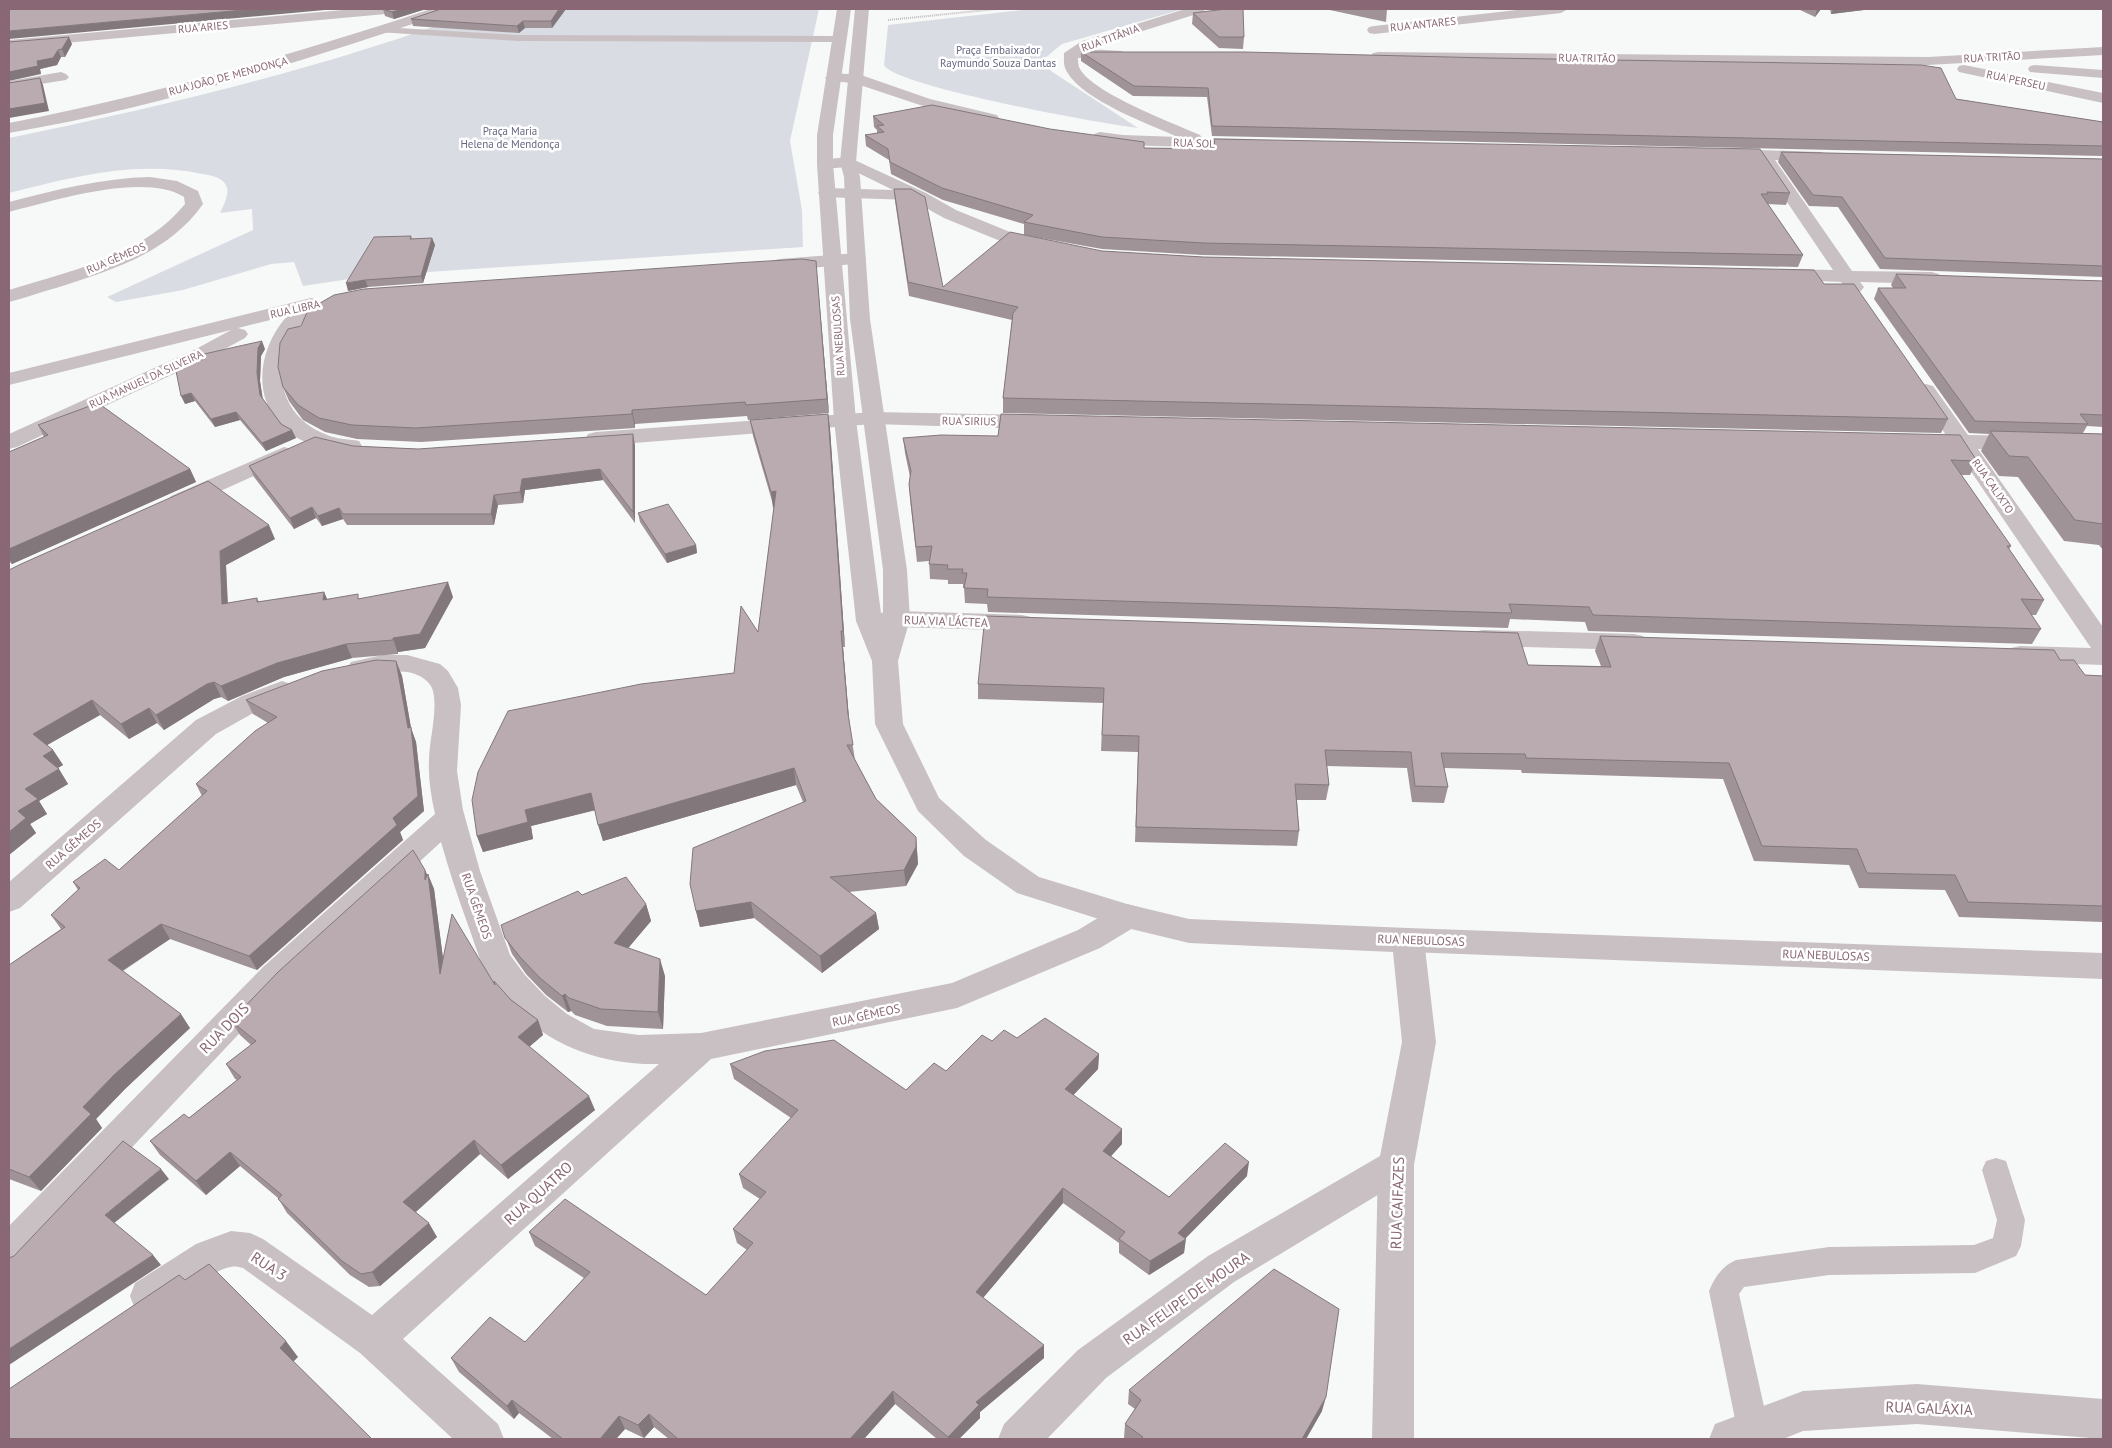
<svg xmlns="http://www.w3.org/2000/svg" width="2112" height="1448" font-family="'PT Sans',sans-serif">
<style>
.green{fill:#dadce3}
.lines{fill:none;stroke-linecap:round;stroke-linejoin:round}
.path{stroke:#c1babd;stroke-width:2;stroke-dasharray:1 1;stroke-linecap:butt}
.service{fill:#c9c0c3;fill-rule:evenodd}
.minor{fill:#c9c0c3;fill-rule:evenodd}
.tertiary{fill:#c9c0c3;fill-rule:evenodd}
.wall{fill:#a09398}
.shaded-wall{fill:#82787c}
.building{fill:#baabb1;stroke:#82787c}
.labels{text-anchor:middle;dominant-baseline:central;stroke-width:5;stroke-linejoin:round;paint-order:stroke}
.far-street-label{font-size:11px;fill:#896774;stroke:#fff}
.far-park-label{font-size:11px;fill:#666780;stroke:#fff}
.street-label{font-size:12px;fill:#896774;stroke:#fff}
.near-street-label{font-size:15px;fill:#896774;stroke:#fff}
</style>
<rect width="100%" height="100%" fill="#f7f9f9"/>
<!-- green -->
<path class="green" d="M482 9H819L790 141 802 210 803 247 428 272 356 278 303 286 294 262 271 264 183 290 116 302 107 297 253 230 252 209 220 213C223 206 229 196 227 188 225 178 211 175 202 174 136 160 73 177 9 193V138C169 105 329 67 482 9Z
M1031 9H1183L1062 44 1045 58 1051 71 1138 128C1106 125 894 86 884 65L888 25Z"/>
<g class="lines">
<!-- path -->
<path class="path" d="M888 20 997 9"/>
<!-- service -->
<path class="service" d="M381 27 518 35 838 36 844 39 838 42 518 41 377 32 376 30 377 28Z
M1996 1158 2006 1161 2025 1220 2021 1246 2016 1256 1975 1273 1829 1275 1744 1287 1739 1294 1769 1429 1765 1439H1741L1737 1429 1709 1291C1715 1277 1722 1266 1736 1260L1829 1247 1974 1245 1993 1238 1997 1220 1982 1170 1986 1161Z"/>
<!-- minor -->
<path class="minor" d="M354 9H404L397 13 9 48V40Z
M431 9H451L449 12C305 60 159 108 9 133V123C153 95 292 55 431 9Z
M1185 9H1205L1203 12 1092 47 1089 49 1122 51 1124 54 1122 57 1117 58H1078C1078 61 1078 66 1080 69 1093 93 1173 123 1200 135L1202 138 1251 139 1257 141 1259 144 1257 147 1251 149 1123 145 1094 140 1092 137 1094 134 1100 132 1123 135 1178 137C1148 124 1083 100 1067 72 1063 66 1064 60 1064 53L1082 41Z
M1526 9H1568L1561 13 1374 34 1369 33 1367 30 1369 27 1374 26Z
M2103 47V55L1928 65 1378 60 1373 59 1371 56 1373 53 1378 52 1928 57Z
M1964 65 2103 93V103L1959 72 1957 69 1959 66Z
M2035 65 2103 70V78L2030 72 2028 69 2030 66Z
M61 72 66 74 69 77 66 80 9 89V81Z
M833 73 861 75 930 99 997 115 999 118 997 121 991 123 920 105 854 83 828 81 825 78 828 75Z
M1727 149 1822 152 1824 156 1822 160 1816 161 1775 160 1852 271 1932 272 1939 274 1941 278 1939 282 1932 284 1860 282 1864 287 1861 291 1854 293 1847 291 1841 282 1773 279 1771 275 1773 271 1780 269 1833 270 1760 162 1761 160 1721 158 1719 154 1721 150Z
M848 157 926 193 956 210 1020 236 1047 241 1050 245 1047 249 1041 250 1010 245 944 218 912 200 821 197 818 193 821 189 827 188 893 190 846 167 825 169 819 168 817 164 819 160Z
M150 177 177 181 198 191 203 204C169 253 110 271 56 288 41 292 25 298 9 302V290C70 271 143 256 185 204L184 197C144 172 53 201 9 212V202C55 190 102 178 150 177Z
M857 253 864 255 866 259 864 263 779 271 772 269 770 265 772 261 779 259Z
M311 298 318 300 321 304C313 315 300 323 293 335 271 375 283 417 325 434 335 439 348 439 359 441L362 446 359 451C346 454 333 450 321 447 255 431 246 363 287 316L238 328 245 330 248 334 245 338 210 357 17 447 9 449V434L196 349 231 330 9 385V373Z
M1926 384 1933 386 1968 435 2022 436 2030 438 2033 443 2030 448 2022 450 1978 449 2103 627V665L2020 662 2011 660 2007 654 2011 648 2020 646 2091 648 1955 448 1919 446 1916 441 1919 436 1946 435 1915 390 1919 386Z
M873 412 1037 415 1045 417 1048 422 1045 427 1037 429 873 424 596 446 588 444 585 439 588 434 596 432Z
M284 447 292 449 295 454 292 459 187 506 179 508 171 506 167 501 171 496Z
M897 611 1022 615 1031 617 1035 623 1031 629 1022 631 897 627 873 629 864 627 860 621 864 615Z
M1483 630 1634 634 1643 636 1647 642 1643 648 1634 650 1483 646 1474 644 1470 638 1474 632Z
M382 655H407L440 664 448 671 458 688 461 705 457 771 463 810 480 871 510 955 525 975 545 996 567 1014 594 1029 639 1035 701 1033 952 983 1078 930 1116 907 1127 904 1138 907 1143 916 1138 925 1100 948 957 1008 711 1059 403 1339 498 1424 504 1439H453L360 1353 243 1268C239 1267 234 1266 231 1267 212 1269 172 1305 149 1314L135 1309 130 1296 135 1283 196 1244 231 1231 250 1233 263 1239 372 1315 659 1064C588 1066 522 1034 486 971 478 957 474 941 468 925 458 898 449 870 441 842L285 985 22 1264 9 1269V1226L263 967 435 814C431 796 428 778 429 760 429 740 439 707 432 688 429 681 421 676 415 674 393 666 371 680 351 674L347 668 351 662Z
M282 681 291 684 295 690 291 696 262 708 216 734 20 908 9 912V882L196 720 242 696Z
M1408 928 2103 953V979L1408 952 1397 949 1392 940 1397 931Z
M1396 1149 1409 1154 1414 1165V1439H1372L1378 1165 1383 1154Z
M1917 1384 2103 1399V1439L1917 1424 1803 1431 1783 1439H1709L1715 1424 1803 1391Z"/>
<!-- tertiary -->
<path class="tertiary" d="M837 9H851L833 135V164L856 420 882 621 883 624V570L850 319 844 177 840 162 855 9H869L856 162 860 177 870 319 907 570 910 619 898 661 903 724 939 798 986 840 1039 877 1127 904 1189 919 1408 928 1419 931 1424 940 1436 1042 1414 1165 1409 1176 1234 1282 1106 1378 1047 1439H998L1004 1424 1078 1350 1208 1256 1380 1156 1402 1042 1393 952 1189 943 1127 928 1017 893 964 856 918 811 875 724 872 661 856 621 834 420 817 164V135Z"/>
</g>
<!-- wall -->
<path class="wall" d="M383 9H426L394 19 385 16Z
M566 9 552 28H525L519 33 413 26 411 19Z
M1325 9H1387L1386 22Z
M1798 9H1821L1815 17Z
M1830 9H1872L1831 14Z
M1193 13 1244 37 1243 49 1219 48 1192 24Z
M9 42 72 44 65 57H61L57 65 40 69 41 74Z
M1081 52 1956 99 2103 122V156L1212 136 1207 97 1133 96 1081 61Z
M873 116 1144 148 1214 149V139L1790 193 1786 205 1768 204 1803 255 1798 267 1202 255 1102 249 1024 235V224L943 200 891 174 889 160 866 146 865 135 877 133V130L874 127Z
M1781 152 2103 159V277L1880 269 1838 207 1809 206 1778 162Z
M894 189 943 287 1102 251 1203 257 1824 284 1948 419 1941 433 1003 413V398L1012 320 909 296 895 201Z
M411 236 412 239 432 238 435 245 423 283 368 287 348 291Z
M817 274 829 413 748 420 747 416 635 424V428L421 442 357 439 325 432 303 420 289 401 283 387Z
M1896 274 2103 281V427L2087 426 2083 433 2103 434V550L2099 545 2064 541 2018 477 1999 476 1981 451 1989 434 1969 433 1874 299 1878 288H1893L1891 285Z
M265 349 261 356 260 381 263 399 281 424 296 438 266 451 240 420 215 427 195 401 185 404 205 359Z
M828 414 830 429 845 647H843L849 722 855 760 876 799 916 837 918 864 906 886 849 892 876 913 879 929 822 973 754 918 700 927 696 911 803 802 796 785 603 841 595 810 531 826 533 839 483 852 477 836 734 673 758 632 774 508 753 436 750 420Z
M1001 414 1977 461 1970 475H1961L2011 546 2009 549 2044 600 2036 615H2031L2041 629 2032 644 1588 631 1585 622 1510 619 1508 628 988 612 987 604 965 603 964 588H963V584H948V580L930 579 929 561 917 562 910 499 909 484 910 477 905 453 903 438 998 436Z
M38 425 190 469 196 482 12 564 9 561V452L44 437Z
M635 445V523L603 480 525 490 523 503 498 505 494 525H347L343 519 322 526 316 518 294 529 254 477 249 466 353 446 418 449Z
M638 513 696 545 697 553 667 563 640 522Z
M275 539 226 565 228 603 257 598 259 602 324 592 327 599 453 597 425 648 398 652V654L352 658 284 677 228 701 221 697 214 699 164 730 157 723 129 739 100 715 47 745 53 750 63 765 58 768 68 784 39 801 47 814 30 824 36 833 9 855V570Z
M1600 636 2060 660 2085 675 2103 676V922L1959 917 1945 890 1859 888 1849 865 1754 861 1723 779 1522 773 1521 770 1444 768 1448 787 1444 803 1412 802 1407 768 1327 766 1329 785 1326 800H1297L1299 831 1297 846 1135 842 1138 752 1101 751 1103 703 978 699V684L1528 665 1601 666 1595 651Z
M396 661 402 676 411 728 416 742 424 811 400 832 403 840 257 970 170 939 123 971 190 1028 125 1089 96 1119 102 1128 41 1191 9 1179V965L61 929 51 915 78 890 73 882 119 870 202 796 196 784 268 723 253 714 246 700Z
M425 870 434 889 443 959 495 985 511 1000 538 1020 543 1035 529 1047 595 1110 508 1179 480 1154 416 1212 437 1237 380 1286 369 1287 350 1275 287 1213 278 1198 240 1166 206 1195 160 1155 150 1141 189 1118 237 1080 235 1079 226 1064 251 1045 240 1035 231 1021Z
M646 904 651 921 628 948 665 976 663 1029 607 1026 575 1015 571 1011 568 1012 546 995 526 974 512 954 501 925Z
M1017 1038 1099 1054 1098 1069 1073 1095 1122 1144 1111 1156 1169 1197 1247 1176 1185 1238 1184 1253 1149 1275 1119 1253V1243L1063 1203 983 1298 1044 1358 980 1412V1418L959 1439H937L895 1404 864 1439H669L654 1427 644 1438 625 1429 616 1439H553L519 1413 514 1419 459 1372 451 1358 525 1342 584 1278 535 1246 529 1232 706 1295 747 1250 737 1243 733 1229 760 1199 743 1188 739 1174 791 1118 734 1079 730 1064 906 1090 946 1071 992 1041Z
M1129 1390 1322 1411 1306 1439H1126L1124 1438 1125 1424 1135 1409 1128 1404Z"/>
<!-- shaded-wall -->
<path class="shaded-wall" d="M254 9H336L9 39V31Z
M402 9H426L394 19 392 12Z
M559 9H566L552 28 551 21Z
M1817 9H1821L1815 17Z
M1833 9H1872L1831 14Z
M523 21 525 28 519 33 517 26Z
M69 37 72 44 65 57 62 49Z
M58 50 61 57 57 65 40 69 41 74 9 81V72L37 61Z
M40 78 43 85 49 111 9 118V109Z
M432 238 435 245 423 283 421 276Z
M816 261 817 274 829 413 827 399Z
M365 280 368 287 348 291 346 283Z
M262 341 265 349 261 356 260 381 263 403 260 395 257 373 258 348Z
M191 393 195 401 185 404 181 396Z
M632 410 635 424V428L632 414Z
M236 412 240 420 215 427 211 419Z
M828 414 830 429 845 647 843 631Z
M292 430 296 438 266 451 262 443Z
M633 434 635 445V523L633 512Z
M190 469 196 482 12 564 9 558V549Z
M600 469 603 480 525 490 523 503 520 492 522 479Z
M776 491 778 506 773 508 771 492Z
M494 495 498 505 494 525 491 514Z
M312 507 316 518 294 529 290 518Z
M339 508 343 519 322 526 318 516Z
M269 525 275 539 226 565 228 619 222 604 220 551Z
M696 545 697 553 667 563 665 554Z
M448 582 453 597 425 648 398 652V654L393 638Z
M324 592 330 606 323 600Z
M841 631 843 647 850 730 848 714Z
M346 644 352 658 284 677 228 701 221 686 277 663Z
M396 661 402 676 411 728 416 742 424 811 400 832 403 840 257 970 249 956 393 818 408 728Z
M214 682 221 697 214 699 164 730 156 715 207 684Z
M92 700 100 715 42 748 33 734Z
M149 708 157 723 129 739 121 724Z
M53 750 63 765 52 771 43 756Z
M794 768 796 785 603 841 598 825Z
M59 769 68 784 39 801 47 814 30 824 36 833 9 855V832L18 811 25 789Z
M591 793 596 810 531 826 533 839 483 852 477 836 525 810Z
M916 837 918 864 906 886 904 870Z
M425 870 429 880 428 874 434 889 447 989 440 974 425 880Z
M751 902 754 918 700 927 696 911Z
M646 904 651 921 619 959 614 943Z
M876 913 879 929 822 973 820 956Z
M161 924 170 939 117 974 108 960Z
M660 959 665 976 663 1029 658 1012Z
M565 994 571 1011 568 1012 562 996Z
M181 1014 190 1028 125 1089 96 1119 102 1128 41 1191 29 1177 83 1107 114 1075Z
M538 1020 543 1035 523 1052 518 1037Z
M1099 1054 1098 1069 1065 1104V1089Z
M589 1096 595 1110 508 1179 501 1165Z
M1122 1129V1144L1103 1165V1151Z
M474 1140 480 1154 411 1216 403 1202Z
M230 1152 240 1166 206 1195 196 1181Z
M1249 1162 1247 1176 1183 1241 1186 1239 1184 1253 1149 1275 1150 1261Z
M161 1169 169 1179 113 1224 105 1215Z
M1063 1188V1203L977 1305 976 1292Z
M429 1223 437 1237 380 1286 372 1272Z
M153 1255 161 1265 9 1365V1349Z
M286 1341 298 1357 292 1363 280 1348Z
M1044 1345V1358L980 1412V1418L959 1439H948V1437L976 1402Z
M893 1391 895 1404 864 1439H850Z
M1326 1397 1322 1411 1306 1439H1302Z
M512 1400 519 1413 514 1419 507 1406Z
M649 1414 654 1427 644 1438 638 1425Z
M619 1416 625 1429 616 1439H600Z"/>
<!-- building -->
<path class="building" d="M9 9H254L9 31Z
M383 9H402L392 12Z
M441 9H559L551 21H523L517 26 411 19Z
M1226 9H1243L1244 37H1219L1193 13Z
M69 37 62 49 58 50 53 58 37 61 38 66 9 72V42Z
M1081 52H1245L1489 58 1921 65 1941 68 1956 99 2103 122V146L1212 126 1208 88 1134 86Z
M40 78 45 103 9 109V83Z
M932 105 1050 129 1144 142V148L1215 149 1214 139 1760 149 1790 193 1767 192 1768 194H1761L1803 255 1203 243 1102 237 1024 222 1033 215 942 188 890 162 888 149 865 135 884 132 877 126 884 125 873 116Z
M1781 152 2103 159V266L1885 258 1842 197 1813 195Z
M894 189H911L925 197 943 287 1010 232 1102 251 1203 257 1814 270 1824 284H1854L1948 419 1003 398 1013 313 1018 307 908 282Z
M411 236 410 239 432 238 421 276 365 280 346 283 374 237Z
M802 259 816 261 827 399 746 405 745 402 632 410V414L416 428 352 425 319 418 298 405 283 387 278 367 280 343 288 329 301 326 308 310 334 295 364 289 735 263Z
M1896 274 2103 281V415L2080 414 2088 424 1975 421 1878 288H1906Z
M262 341 258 348 257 373 260 395 281 424 292 430 262 443 236 412 211 419 191 393 181 396 175 366 205 359 204 354Z
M98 403 190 469 9 549V452L48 435 38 425Z
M828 414 843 631H841L848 714 853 745H847L876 799 916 837V847L904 870 830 877 876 913 820 956 751 902 696 911 690 884 693 848 806 801 794 768 598 825 591 793 525 810 528 822 477 836 472 800 478 772 508 711 641 684 734 673 741 606 758 632 776 491 771 492 750 420Z
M1001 414 1960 435 1977 461 1951 460 2011 546H2007L2044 600 2021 599 2041 629 1593 615 1589 607 1509 604 1512 613 987 597 988 589 964 588 967 573H962L963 569H947L948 565 929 564 932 546 916 547 909 484 911 471 903 438 941 435 998 436Z
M1990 431 2103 434V524L2075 520 2028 457 2009 456Z
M633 434V512L600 469 522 479 520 492 494 495 491 514H343L339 508 318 516 312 507 290 518 249 466 315 437 353 446 418 449Z
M208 481 269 525 220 551 222 604 257 598V602L324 592 323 600 358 594V599L448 582 420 634 393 638V640L346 644 277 663 221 686 214 682 207 684 156 715 149 708 121 724 92 700 33 734 53 750 43 756 59 769 25 789 38 799 18 811 26 818 9 832V570L21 564Z
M668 504 696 545 665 554 638 513Z
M985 616 1518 633 1528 665 1611 667 1600 636 2054 650 2060 660H2074L2085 675 2103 676V906L1968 902 1955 875 1867 873 1857 849 1762 846 1729 763 1526 758 1525 754 1441 753 1448 787 1415 786 1411 752 1325 750 1329 785 1295 784 1299 831 1136 827 1139 736 1102 735 1104 688 978 684Z
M376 660 396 661 408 728 411 727 418 796 393 818 397 825 249 956 161 924 108 960 181 1014 114 1075 83 1107 91 1114 29 1177 9 1169V965L65 927 51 915 80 888 73 882 105 859 119 870 207 791 196 784 255 731 277 717 246 700 322 671Z
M413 850 425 870V880L428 874 440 974 452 914 495 985 494 981 511 1000 538 1020 518 1037 589 1096 501 1165 474 1140 403 1202 429 1223 372 1272 361 1274 342 1261 278 1199 282 1195 230 1152 196 1181 150 1141 184 1114 189 1118 241 1077 226 1064 256 1041 231 1021 278 972Z
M626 877 646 904 614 943 660 959 658 1012 601 1009 569 998 565 994 562 996 540 978 520 957 505 938 501 925 578 891 582 895Z
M1045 1018 1099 1054 1065 1089 1122 1129 1103 1151 1169 1197 1225 1143 1249 1162 1178 1233 1186 1239 1150 1261 1119 1239 1125 1232 1063 1188 976 1292 1044 1345 976 1402 979 1405 948 1437 893 1391 850 1439H678L649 1414 638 1425 619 1416 600 1439H563L512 1400 507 1406 451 1358 490 1317 525 1342 590 1272 529 1232 565 1199 706 1295 753 1243 733 1229 766 1192 739 1174 798 1110 730 1064 765 1051 834 1040 906 1090 934 1063 946 1071 982 1035 992 1041 1004 1030 1017 1038Z
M123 1141 161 1169 105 1215 153 1255 9 1349V1258L14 1256Z
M209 1264 286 1341 280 1348 372 1439H9V1389L179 1275 185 1280Z
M1274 1269 1339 1309 1326 1397 1302 1439H1141L1143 1437 1125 1424 1141 1400 1129 1390Z"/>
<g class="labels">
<!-- far-street labels -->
<g class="far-street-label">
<text transform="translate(1423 24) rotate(-6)">RUA ANTARES</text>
<text transform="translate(203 27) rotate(-5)">RUA ARIES</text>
<text transform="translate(1110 38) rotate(-20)">RUA TITÂNIA</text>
<text transform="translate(1992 57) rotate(-3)">RUA TRITÃO</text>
<text transform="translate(1587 58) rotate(1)">RUA TRITÃO</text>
<text transform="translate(228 76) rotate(-15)">RUA JOÃO DE MENDONÇA</text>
<text transform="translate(2016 80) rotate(12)">RUA PERSEU</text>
<text transform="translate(1194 143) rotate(2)">RUA SOL</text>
<text transform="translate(116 258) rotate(-23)">RUA GÊMEOS</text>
<text transform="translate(295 309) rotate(-13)">RUA LIBRA</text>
<text transform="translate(838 336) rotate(-94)">RUA NEBULOSAS</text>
<text transform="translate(146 379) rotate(-25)">RUA MANUEL DA SILVEIRA</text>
<text transform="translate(969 421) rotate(1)">RUA SIRIUS</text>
<text transform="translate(1993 486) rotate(55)">RUA CALIXTO</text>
</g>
<!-- far-park labels -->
<g class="far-park-label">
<text x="998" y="50">Praça Embaixador<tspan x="998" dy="13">Raymundo Souza Dantas</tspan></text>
<text x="510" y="131">Praça Maria<tspan x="510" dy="13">Helena de Mendonça</tspan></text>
</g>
<!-- street labels -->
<g class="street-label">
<text transform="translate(946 621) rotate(2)">RUA VIA LÁCTEA</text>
<text transform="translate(73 844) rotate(-41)">RUA GÊMEOS</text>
<text transform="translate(477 906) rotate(71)">RUA GÊMEOS</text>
<text transform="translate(1421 940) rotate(2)">RUA NEBULOSAS</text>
<text transform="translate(1826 955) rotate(2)">RUA NEBULOSAS</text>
<text transform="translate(866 1015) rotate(-12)">RUA GÊMEOS</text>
</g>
<!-- near-street labels -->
<g class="near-street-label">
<text transform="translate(224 1028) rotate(-46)">RUA DOIS</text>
<text transform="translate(538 1193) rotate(-42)">RUA QUATRO</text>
<text transform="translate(1397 1203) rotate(-88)">RUA CAIFAZES</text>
<text transform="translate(269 1266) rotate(33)">RUA 3</text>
<text transform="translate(1186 1298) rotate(-35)">RUA FELIPE DE MOURA</text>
<text transform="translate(1929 1408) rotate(2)">RUA GALÁXIA</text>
</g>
</g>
<!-- border -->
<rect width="2112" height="1448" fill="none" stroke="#896774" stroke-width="20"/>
</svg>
